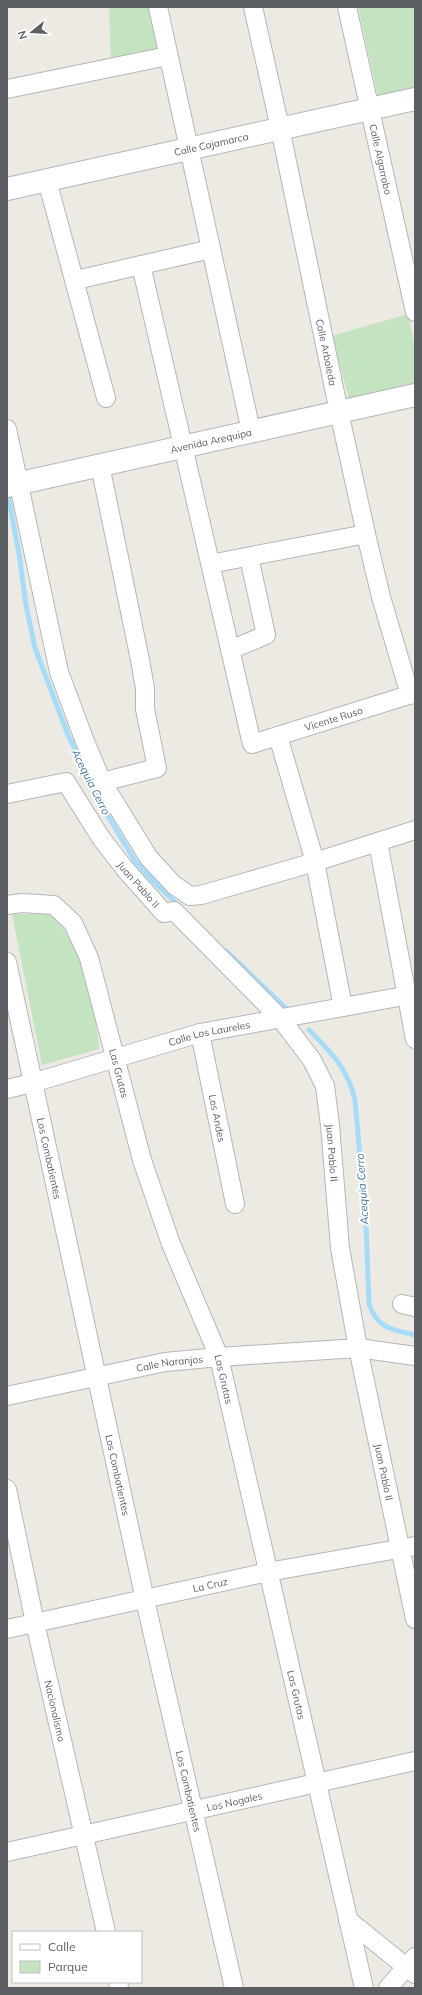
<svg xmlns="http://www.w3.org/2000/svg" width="422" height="1995" font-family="Mulish,sans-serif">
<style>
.green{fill:#c4e3c1}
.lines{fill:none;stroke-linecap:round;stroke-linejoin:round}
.stream{stroke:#a7dcf9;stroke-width:5}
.minor-casing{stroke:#b4b6ba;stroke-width:20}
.tertiary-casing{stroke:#b4b6ba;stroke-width:24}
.minor{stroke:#fff;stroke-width:18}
.tertiary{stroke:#fff;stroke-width:22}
.labels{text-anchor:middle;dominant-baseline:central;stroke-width:4;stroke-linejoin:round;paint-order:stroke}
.street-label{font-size:10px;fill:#5b5f63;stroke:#fff}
.water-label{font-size:11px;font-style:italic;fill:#4278a2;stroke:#fff}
</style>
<rect width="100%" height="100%" fill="#edeae3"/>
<!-- green -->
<path class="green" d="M109 7H149L160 52 111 66Z
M358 7H415V93L378 97Z
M408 314 415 348V391L351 406 332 336Z
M12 914H54C63 928 72 942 79 958 92 986 96 1018 99 1049L42 1065Z"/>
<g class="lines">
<!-- stream -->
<path class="stream" d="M7 490 19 553 26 605 35 648 68 735 105 811 135 861 153 881 180 907
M226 951 289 1011
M309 1030C331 1052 348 1069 355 1100L366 1224 369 1304C377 1328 392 1330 415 1335"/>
<defs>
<g id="minor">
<path d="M158 7 251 431"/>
<path id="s1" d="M253 7 280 128 339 412 366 534 381 597 410 695"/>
<path id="s2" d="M347 7 415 312"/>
<path d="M7 89 168 56"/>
<path d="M47 180 106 398"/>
<path id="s3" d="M141 265 252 744 415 693"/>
<path d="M76 280 211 249"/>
<path d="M7 429 59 672 84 739 102 782 149 858 174 885 190 896 201 895 315 862 415 830"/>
<path d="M100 465 140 660 145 688V709L157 768 102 782"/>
<path d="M210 564 366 534"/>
<path d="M230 650 266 635 249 557"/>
<path d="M278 736 315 862 343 1007"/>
<path id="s4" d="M7 794 66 782 101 838 125 869 164 913 174 911 280 1018 312 1060 325 1086 330 1125 340 1248 358 1348 415 1619"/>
<path d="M378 842 415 1039"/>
<path id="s5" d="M7 905 22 903 54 905 73 923 89 958 142 1160 171 1244 219 1357 364 1988"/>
<path id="s6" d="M7 962 145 1600 234 1988"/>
<path id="s7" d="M200 1033 235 1204"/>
<path id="s8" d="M7 1089 32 1083 200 1033 415 994"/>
<path d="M402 1304 415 1307"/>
<path id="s9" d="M7 1396 165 1362 219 1357 358 1348 415 1356"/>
<path id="s10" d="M7 1489 35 1623 106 1932"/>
<path id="s11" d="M7 1629 268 1572 415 1546"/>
<path id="s12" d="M7 1852 415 1761"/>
<path d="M348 1920 415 1974"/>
<path d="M118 1982 119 1988"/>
<path d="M388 1988 415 1957"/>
</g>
<g id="tertiary">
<path id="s13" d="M7 189 415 99"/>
<path id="s14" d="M7 486 415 395"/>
</g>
</defs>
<!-- minor casing -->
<use href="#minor" class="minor-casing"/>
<!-- tertiary casing -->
<use href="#tertiary" class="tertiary-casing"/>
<!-- minor -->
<use href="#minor" class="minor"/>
<!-- tertiary -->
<use href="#tertiary" class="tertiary"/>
</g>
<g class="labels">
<!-- street labels -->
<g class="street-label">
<text stroke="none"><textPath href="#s13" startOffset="209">Calle Cajamarca</textPath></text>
<text stroke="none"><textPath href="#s2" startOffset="156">Calle Algarrobo</textPath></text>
<text stroke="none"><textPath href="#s1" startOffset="353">Calle Arboleda</textPath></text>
<text stroke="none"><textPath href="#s14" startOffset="209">Avenida Arequipa</textPath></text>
<text stroke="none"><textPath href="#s3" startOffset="577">Vicente Ruso</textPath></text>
<text stroke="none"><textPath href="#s4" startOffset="186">Juan Pablo II</textPath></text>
<text stroke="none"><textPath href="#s8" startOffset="210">Calle Los Laureles</textPath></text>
<text stroke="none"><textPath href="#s5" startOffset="231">Las Grutas</textPath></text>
<text stroke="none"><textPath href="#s7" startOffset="87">Los Andes</textPath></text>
<text stroke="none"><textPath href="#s4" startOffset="534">Juan Pablo II</textPath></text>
<text stroke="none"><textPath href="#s6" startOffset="201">Los Combatientes</textPath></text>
<text stroke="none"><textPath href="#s9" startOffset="166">Calle Naranjos</textPath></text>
<text stroke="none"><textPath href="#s5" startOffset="555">Las Grutas</textPath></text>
<text stroke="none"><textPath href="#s4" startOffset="858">Juan Pablo II</textPath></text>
<text stroke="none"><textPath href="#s6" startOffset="525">Los Combatientes</textPath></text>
<text stroke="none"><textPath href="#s11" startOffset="208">La Cruz</textPath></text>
<text stroke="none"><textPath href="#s5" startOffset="879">Las Grutas</textPath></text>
<text stroke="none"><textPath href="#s10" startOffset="227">Nacionalismo</textPath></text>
<text stroke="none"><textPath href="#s6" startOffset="849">Los Combatientes</textPath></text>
<text stroke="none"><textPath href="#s12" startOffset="233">Los Nogales</textPath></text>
</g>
<!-- water labels -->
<g class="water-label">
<text transform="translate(91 782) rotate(63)">Acequia Cerro</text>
<text transform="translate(362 1189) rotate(-94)">Acequia Cerro</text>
</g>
</g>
<!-- border -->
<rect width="422" height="1995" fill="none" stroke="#5b5f63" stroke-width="16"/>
<!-- legend -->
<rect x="12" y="1931" width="130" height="52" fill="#ffffff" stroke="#bdbfc1"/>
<rect x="20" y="1944" width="20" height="6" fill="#ffffff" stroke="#bdbfc1"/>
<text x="48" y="1951" font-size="12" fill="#5b5f63">Calle</text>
<rect x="20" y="1961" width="20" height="12" fill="#c4e3c1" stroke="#bdbfc1"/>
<text x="48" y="1971" font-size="12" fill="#5b5f63">Parque</text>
<!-- north arrow -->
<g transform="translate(32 32) rotate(252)" stroke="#ffffff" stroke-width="3" paint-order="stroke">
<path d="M0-3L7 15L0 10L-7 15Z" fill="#5b5f63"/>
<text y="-6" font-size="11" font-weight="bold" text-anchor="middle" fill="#5b5f63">N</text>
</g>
</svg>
